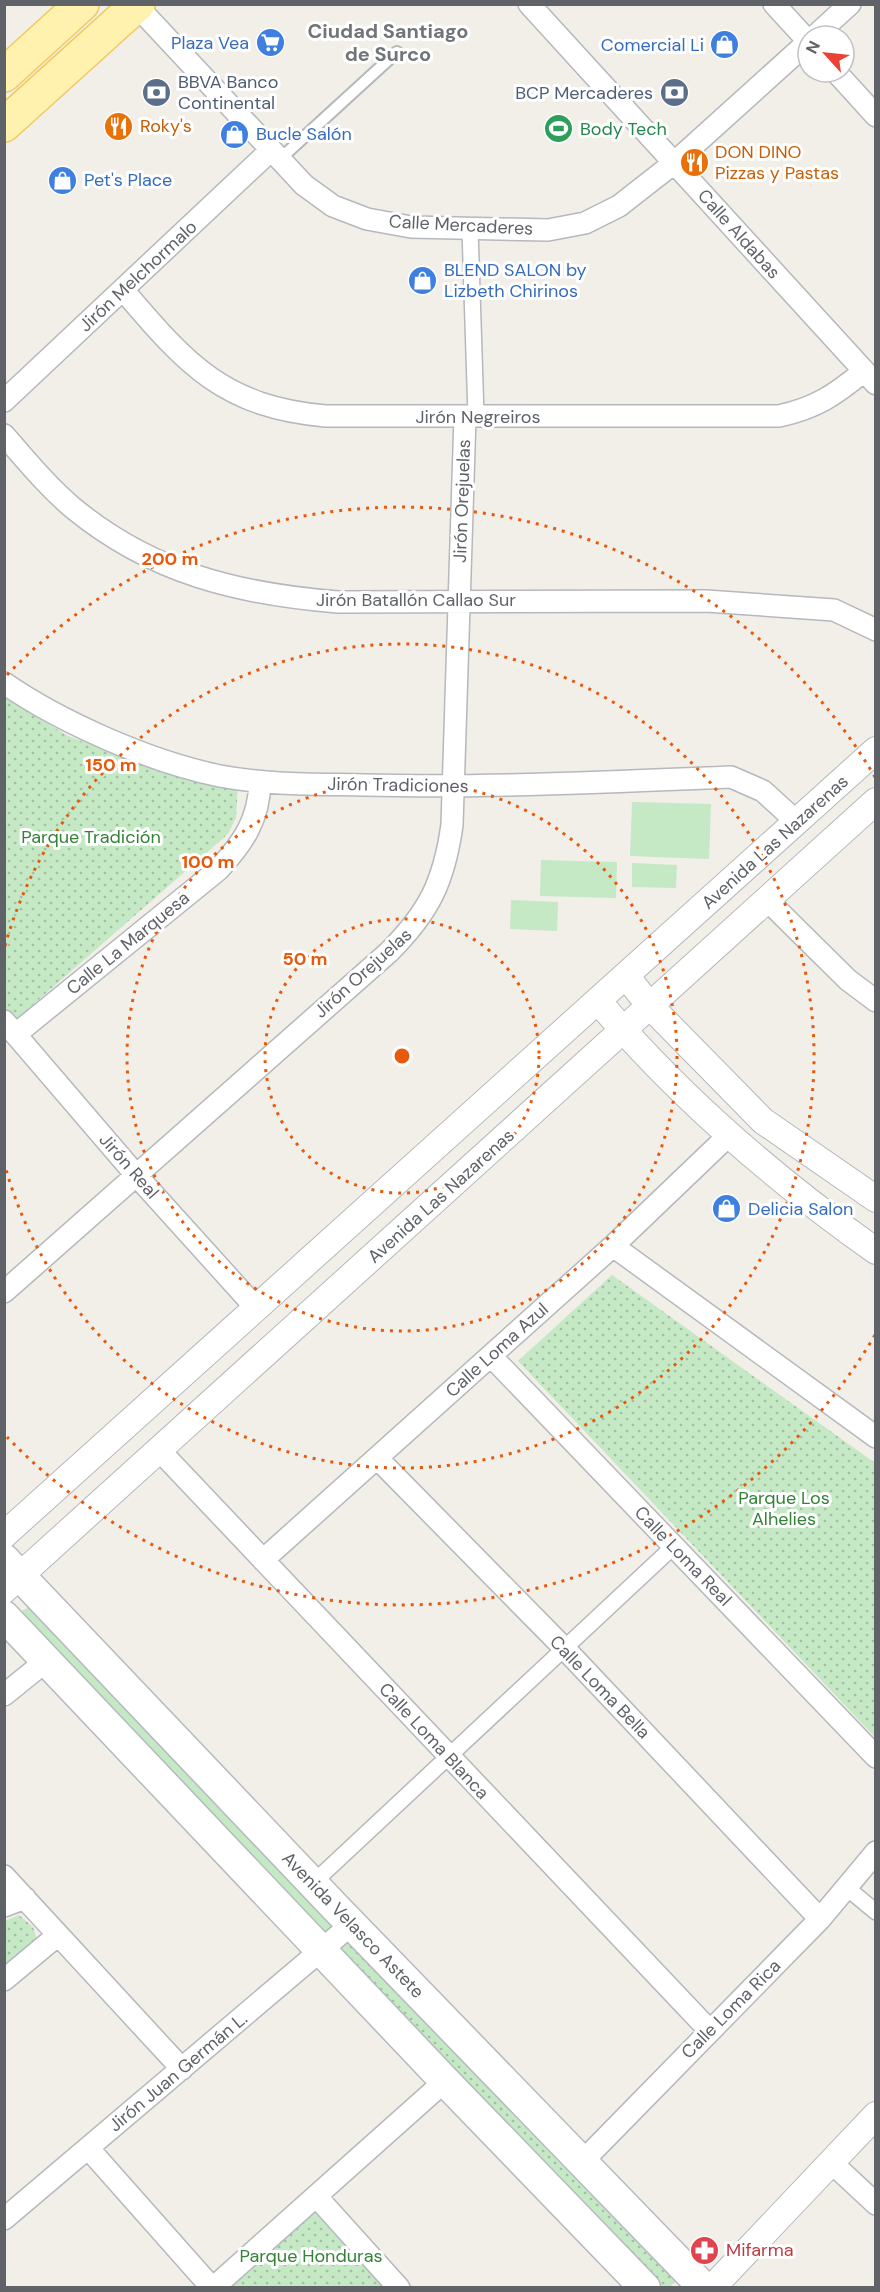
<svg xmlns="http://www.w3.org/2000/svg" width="880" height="2292" font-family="'DM Sans',sans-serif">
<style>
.grass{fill:#c5e8c5}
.park{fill:url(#park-dots)}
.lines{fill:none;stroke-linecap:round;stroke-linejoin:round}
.service-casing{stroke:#b5b8bc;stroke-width:14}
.pedestrian-casing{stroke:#b5b8bc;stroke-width:18}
.minor-casing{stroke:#b5b8bc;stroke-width:24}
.tertiary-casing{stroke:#b5b8bc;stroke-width:28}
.secondary-casing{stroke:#b6babf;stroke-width:33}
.primary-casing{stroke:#f2c960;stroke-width:36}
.service{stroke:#fff;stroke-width:10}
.pedestrian{stroke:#fff;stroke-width:15}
.minor{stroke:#fff;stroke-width:21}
.tertiary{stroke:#fff;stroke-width:26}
.secondary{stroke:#fff;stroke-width:30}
.primary{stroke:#fff2af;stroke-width:33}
.ring{fill:none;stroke:#e8590c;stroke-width:3;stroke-dasharray:3 6}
.labels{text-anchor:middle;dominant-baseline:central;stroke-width:6;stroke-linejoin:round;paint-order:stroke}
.shop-label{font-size:18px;fill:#366cbe;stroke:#fff;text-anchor:start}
.service-label{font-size:18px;fill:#4e5e75;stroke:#fff;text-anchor:start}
.food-label{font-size:18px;fill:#c56008;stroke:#fff;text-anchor:start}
.leisure-label{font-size:18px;fill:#27864d;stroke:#fff;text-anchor:start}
.street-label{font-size:18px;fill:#5f6368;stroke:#fff}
.park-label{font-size:18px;fill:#348238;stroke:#fff}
.health-label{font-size:18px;fill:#be3a42;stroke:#fff;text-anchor:start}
.neighbourhood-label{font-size:20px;font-weight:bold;fill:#70757a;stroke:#fff}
.centre{fill:#e8590c;stroke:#fff;stroke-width:3}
.ring-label{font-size:18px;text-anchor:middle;font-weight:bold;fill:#e8590c;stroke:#fff;stroke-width:6;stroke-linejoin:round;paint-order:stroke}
</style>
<defs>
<pattern id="park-dots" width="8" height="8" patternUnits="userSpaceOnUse" patternTransform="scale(1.5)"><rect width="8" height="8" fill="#c5e8c5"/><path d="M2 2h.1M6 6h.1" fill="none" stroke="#a3c0a4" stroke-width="1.8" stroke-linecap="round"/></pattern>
</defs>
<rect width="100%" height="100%" fill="#f1efe8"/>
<!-- grass -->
<path class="grass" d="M632 802 711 804 709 859 630 856Z
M541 860 617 862 616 898 540 896Z
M632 863 677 865 676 888 632 887Z
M511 900 558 902 557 931 510 929Z
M30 1607 333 1926 327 1934 322 1933 19 1612Z"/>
<!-- park -->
<path class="park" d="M4 697 68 736 114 753 238 784 236 818 228 834 13 1022 4 1013Z
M612 1275 875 1463V1737L518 1361Z
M19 1915 33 1927 38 1942 5 1970V1921Z
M354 1942 676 2281 670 2287H659L341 1950 345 1943Z
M314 2212 384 2287 226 2288Z"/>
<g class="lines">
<defs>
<path id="service" d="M280 159 397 52"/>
<path id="pedestrian" d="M470 229 476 416
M313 1883 674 1546
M847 1888 876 1912"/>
<path id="minor" d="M135 4 304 185 333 206 367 219 411 227 548 230 585 223 619 206 674 163 808 42
M529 4 876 384
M774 4 808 41
M815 36 850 4
M836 72 876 116
M124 291C187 365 224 407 326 416H779C816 408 835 395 864 371
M4 401 271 150
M4 435C26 460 47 486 73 508 152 573 238 594 338 602L706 601 834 610 876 630
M4 683C62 723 151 762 220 776 267 785 316 784 364 785 487 788 609 782 731 777L763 791 797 822
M767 900 848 980 876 1001
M4 1021 136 1175 257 1309
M16 1034 218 870C243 843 259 820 260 782
M613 1246 876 1437
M4 1292 389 952C429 912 444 882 452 825L465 417
M491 1356 876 1757
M160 1451 709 2030
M377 1458 565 1649 820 1919
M263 1560 613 1246 728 1136
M4 1695 46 1661
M4 1876 182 2069
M4 1906 25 1898
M4 1980 58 1935
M88 2148 212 2288
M582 2162 820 1919 876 1852
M832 2163 876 2204
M316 2196 399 2288
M4 2219 352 1924
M213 2288 445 2081"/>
<path id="tertiary" d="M626 976 650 1006 763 1121 876 1199
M598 1001C679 1097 773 1178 876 1251
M4 1535 876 750
M4 1590 876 801
M712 2288 876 2115"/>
<path id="secondary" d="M4 1559 335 1907 704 2288
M4 1616 445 2081 645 2288"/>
<path id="primary" d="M4 75 82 4
M4 125 138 4"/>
</defs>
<!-- service casing -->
<use href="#service" class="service-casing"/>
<!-- pedestrian casing -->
<use href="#pedestrian" class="pedestrian-casing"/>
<!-- minor casing -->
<use href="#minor" class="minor-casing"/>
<!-- tertiary casing -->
<use href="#tertiary" class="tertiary-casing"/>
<!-- secondary casing -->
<use href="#secondary" class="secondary-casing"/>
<!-- primary casing -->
<use href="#primary" class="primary-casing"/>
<!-- service -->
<use href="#service" class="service"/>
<!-- pedestrian -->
<use href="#pedestrian" class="pedestrian"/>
<!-- minor -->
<use href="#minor" class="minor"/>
<!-- tertiary -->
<use href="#tertiary" class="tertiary"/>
<!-- secondary -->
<use href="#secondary" class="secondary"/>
<!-- primary -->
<use href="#primary" class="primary"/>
</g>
<!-- distance rings -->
<g class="ring">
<circle cx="402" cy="1056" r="137"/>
<circle cx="402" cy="1056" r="275"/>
<path d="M5 946A412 412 0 1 1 5 1166"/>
<path d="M875 1335A549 549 0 0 1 7 1437M7 675A549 549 0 0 1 875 777"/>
</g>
<!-- icons -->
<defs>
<symbol id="supermarket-disc" viewBox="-11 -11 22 22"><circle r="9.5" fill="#3f7fe0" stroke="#fff"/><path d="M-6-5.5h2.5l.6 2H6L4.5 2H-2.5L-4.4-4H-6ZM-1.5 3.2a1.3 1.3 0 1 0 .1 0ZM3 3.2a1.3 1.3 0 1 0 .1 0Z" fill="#fff"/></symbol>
<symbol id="shop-disc" viewBox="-11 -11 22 22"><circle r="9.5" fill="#3f7fe0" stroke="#fff"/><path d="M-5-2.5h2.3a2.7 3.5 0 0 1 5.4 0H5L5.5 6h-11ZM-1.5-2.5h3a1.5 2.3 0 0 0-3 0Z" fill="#fff"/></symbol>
<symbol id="bank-disc" viewBox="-11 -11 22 22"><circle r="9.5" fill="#5c6f8a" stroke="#fff"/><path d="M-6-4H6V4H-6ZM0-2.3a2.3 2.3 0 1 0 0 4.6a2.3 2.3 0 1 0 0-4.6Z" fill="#fff"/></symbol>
<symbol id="restaurant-disc" viewBox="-11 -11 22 22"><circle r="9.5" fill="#e8710a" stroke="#fff"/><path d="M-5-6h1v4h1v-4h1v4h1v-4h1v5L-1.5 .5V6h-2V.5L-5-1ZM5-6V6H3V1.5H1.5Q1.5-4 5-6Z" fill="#fff"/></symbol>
<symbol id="stadium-disc" viewBox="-11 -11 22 22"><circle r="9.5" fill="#2e9e5b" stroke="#fff"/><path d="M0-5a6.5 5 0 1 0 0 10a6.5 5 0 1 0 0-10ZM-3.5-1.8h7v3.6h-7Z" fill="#fff"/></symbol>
<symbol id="pharmacy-disc" viewBox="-11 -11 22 22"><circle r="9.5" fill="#e0444e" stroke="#fff"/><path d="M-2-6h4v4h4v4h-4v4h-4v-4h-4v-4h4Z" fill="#fff"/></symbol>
</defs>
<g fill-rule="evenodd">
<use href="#supermarket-disc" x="254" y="26" width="33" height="33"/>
<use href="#shop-disc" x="708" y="28" width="33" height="33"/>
<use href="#bank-disc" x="140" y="76" width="33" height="33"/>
<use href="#bank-disc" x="658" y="76" width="33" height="33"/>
<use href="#restaurant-disc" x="102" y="110" width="33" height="33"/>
<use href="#stadium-disc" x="542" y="112" width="33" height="33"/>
<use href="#shop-disc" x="218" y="118" width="33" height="33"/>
<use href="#restaurant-disc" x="678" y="146" width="33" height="33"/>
<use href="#shop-disc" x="46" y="164" width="33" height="33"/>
<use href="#shop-disc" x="406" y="264" width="33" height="33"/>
<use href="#shop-disc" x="710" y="1192" width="33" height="33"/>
<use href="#pharmacy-disc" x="688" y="2234" width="33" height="33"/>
</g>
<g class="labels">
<!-- shop labels -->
<g class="shop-label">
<text x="249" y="43" text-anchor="end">Plaza Vea</text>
<text x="704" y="45" text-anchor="end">Comercial Li</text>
<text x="256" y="134">Bucle Salón</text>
<text x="84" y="180">Pet's Place</text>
<text x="444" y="270">BLEND SALON by<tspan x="444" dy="21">Lizbeth Chirinos</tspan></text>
<text x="748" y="1209">Delicia Salon</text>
</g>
<!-- service labels -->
<g class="service-label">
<text x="178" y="82">BBVA Banco<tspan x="178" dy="21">Continental</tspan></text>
<text x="653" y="93" text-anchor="end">BCP Mercaderes</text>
</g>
<!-- food labels -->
<g class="food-label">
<text x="140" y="126">Roky's</text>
<text x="715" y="152">DON DINO<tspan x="715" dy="21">Pizzas y Pastas</tspan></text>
</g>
<!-- leisure labels -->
<g class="leisure-label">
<text x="580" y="129">Body Tech</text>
</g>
<!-- street labels -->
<g class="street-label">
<text transform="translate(461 225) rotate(3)">Calle Mercaderes</text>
<text transform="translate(739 234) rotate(48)">Calle Aldabas</text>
<text transform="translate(138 276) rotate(-43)">Jirón Melchormalo</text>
<text x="478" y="417">Jirón Negreiros</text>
<text transform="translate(462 501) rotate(-88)">Jirón Orejuelas</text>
<text x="416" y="600">Jirón Batallón Callao Sur</text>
<text transform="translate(398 785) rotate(1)">Jirón Tradiciones</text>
<text transform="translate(775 842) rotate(-42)">Avenida Las Nazarenas</text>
<text transform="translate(128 943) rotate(-39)">Calle La Marquesa</text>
<text transform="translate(363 973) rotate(-42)">Jirón Orejuelas</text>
<text transform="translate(129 1166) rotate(49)">Jirón Real</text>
<text transform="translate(441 1196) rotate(-42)">Avenida Las Nazarenas</text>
<text transform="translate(497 1350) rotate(-42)">Calle Loma Azul</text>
<text transform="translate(683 1556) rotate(46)">Calle Loma Real</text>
<text transform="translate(600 1687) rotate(46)">Calle Loma Bella</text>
<text transform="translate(434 1741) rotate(47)">Calle Loma Blanca</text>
<text transform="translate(353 1925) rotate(46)">Avenida Velasco Astete</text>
<text transform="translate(731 2009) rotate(-45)">Calle Loma Rica</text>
<text transform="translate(178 2072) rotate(-40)">Jirón Juan Germán L.</text>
</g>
<!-- park labels -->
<g class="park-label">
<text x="91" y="837">Parque Tradición</text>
<text x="784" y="1498">Parque Los<tspan x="784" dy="21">Alhelies</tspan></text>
<text x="311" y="2256">Parque Honduras</text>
</g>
<!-- health labels -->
<g class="health-label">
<text x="726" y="2250">Mifarma</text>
</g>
<!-- neighbourhood labels -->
<g class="neighbourhood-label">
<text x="388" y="31">Ciudad Santiago<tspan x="388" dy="23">de Surco</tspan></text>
</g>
</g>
<circle cx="402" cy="1056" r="9" class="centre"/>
<g class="ring-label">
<text x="170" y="565">200 m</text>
<text x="111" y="771">150 m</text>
<text x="208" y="868">100 m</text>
<text x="305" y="965">50 m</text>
</g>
<!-- border -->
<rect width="880" height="2292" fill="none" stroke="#5f6368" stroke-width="12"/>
<!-- north arrow -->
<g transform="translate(826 54) rotate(297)"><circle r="28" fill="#ffffff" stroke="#bfc1c3" stroke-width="1.5"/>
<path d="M0-4.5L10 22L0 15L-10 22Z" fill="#ea4335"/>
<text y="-9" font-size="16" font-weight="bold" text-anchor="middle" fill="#5f6368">N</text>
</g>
</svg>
